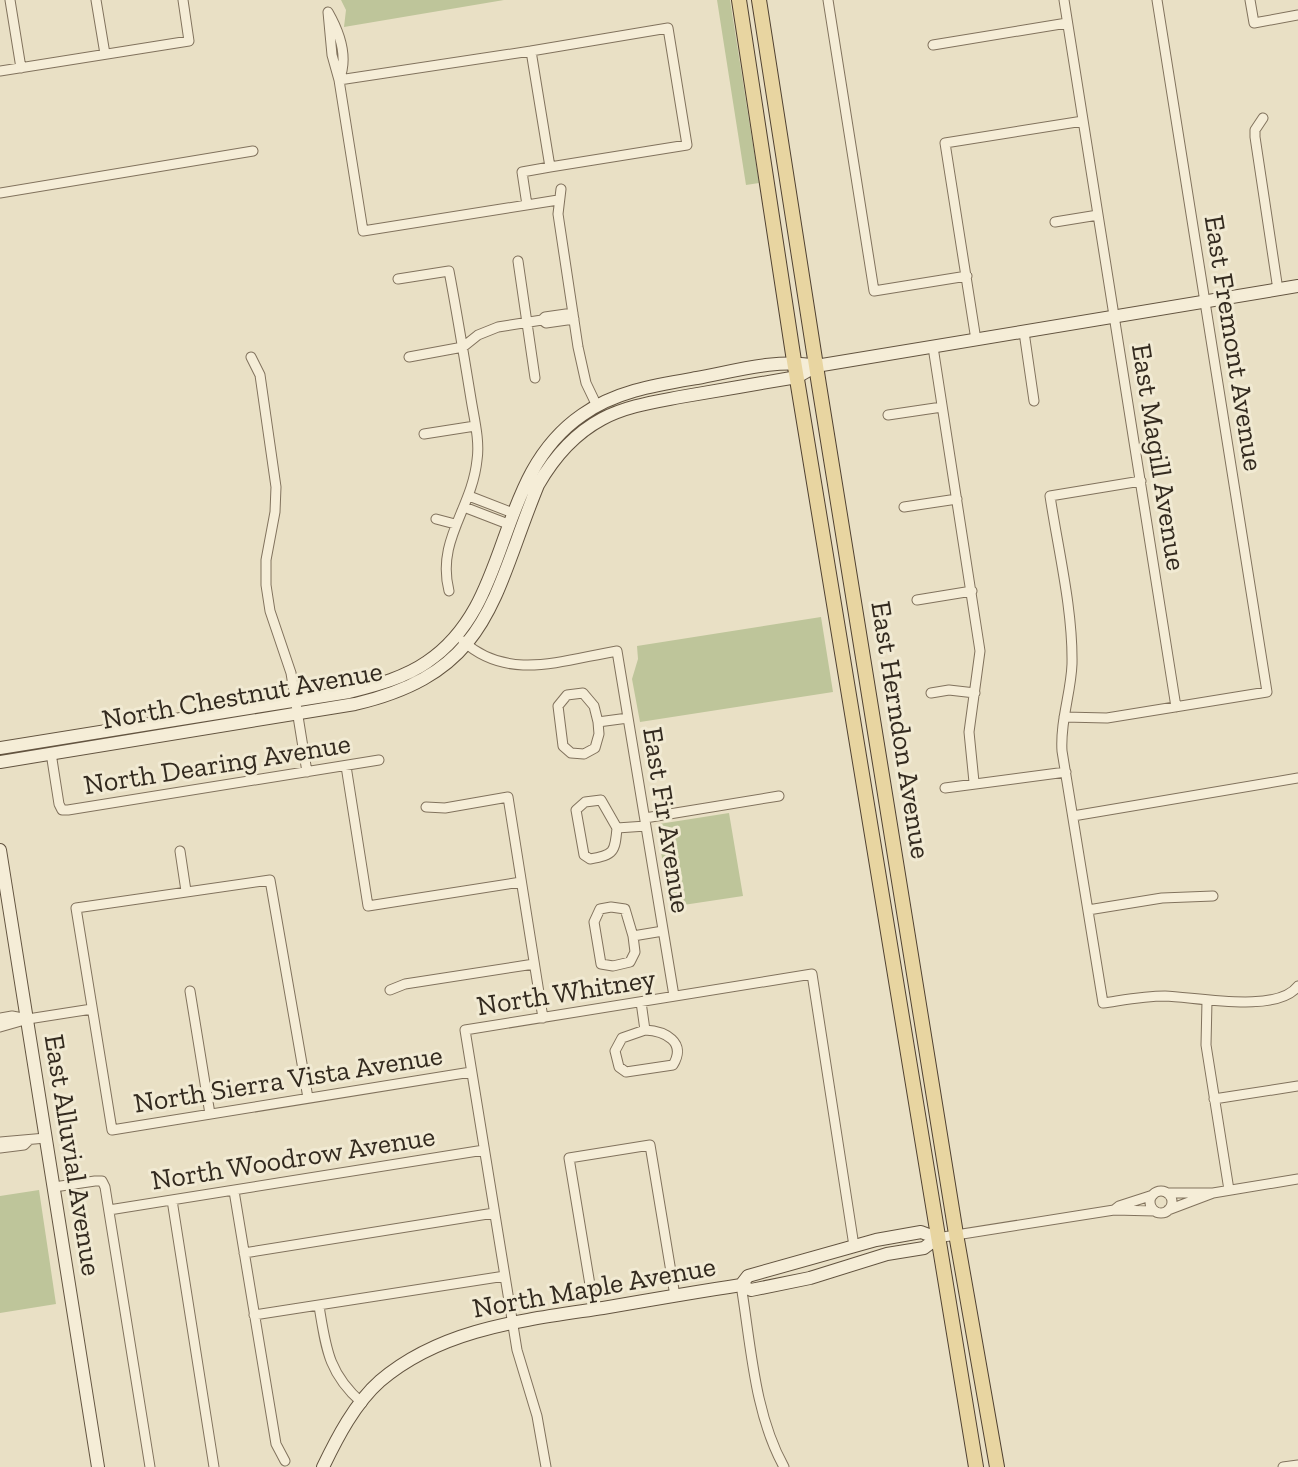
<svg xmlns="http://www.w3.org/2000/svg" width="1298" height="1467" font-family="'Zilla Slab',serif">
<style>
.green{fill:#bec59a}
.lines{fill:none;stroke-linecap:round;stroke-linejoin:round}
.street-casing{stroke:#81725d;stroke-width:11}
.secondary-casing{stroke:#635440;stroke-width:14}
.primary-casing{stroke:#504131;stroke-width:16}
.street{stroke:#f5edd7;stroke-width:9}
.secondary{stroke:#f5edd7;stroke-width:12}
.primary{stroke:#e8d5a1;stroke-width:14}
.labels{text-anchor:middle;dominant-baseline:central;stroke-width:6;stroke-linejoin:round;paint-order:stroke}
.street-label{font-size:28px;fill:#332a1f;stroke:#f1ead3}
</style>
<rect width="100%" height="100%" fill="#e9e0c5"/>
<!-- green -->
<path class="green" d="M341 0H504L344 27 346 10Z
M717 0H730L759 183 746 185Z
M821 617 833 692 640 722 632 679 638 659 637 646Z
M729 813 743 896 670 907 657 827 659 824Z
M39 1190 56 1304 0 1313V1196Z"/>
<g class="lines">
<defs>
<path id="street" d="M10 0 21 68
M96 0 105 54
M828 0 874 291 967 276
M1064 0 1176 707
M1250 0 1254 23 1298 15
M328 12C340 33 349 57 339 80L332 55Z
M933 45 1067 23
M531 51 668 28 687 145 550 167
M0 71 189 41 183 0
M1263 118 1255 130V137L1278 290
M561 189 558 214 578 347 586 383 597 406
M0 193 253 151
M527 205 522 172 550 167 531 51 339 80 363 231 558 200
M1055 222 1098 215
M518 261 535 378
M398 279 449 271C457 313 464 356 471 399 474 418 480 441 477 460 472 509 436 540 449 591
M573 313 545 317 542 320 546 323 574 319
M1024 332 1034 401
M976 340 945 143 1083 121
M933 347 980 651 969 732 974 782
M251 357 260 375 276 487 275 512 266 560V585L270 611 291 673 307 772
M409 357 463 347 478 335 498 327 542 320
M888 415 942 407
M424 434 475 426
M1141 481 1050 496C1058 549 1073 610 1072 664 1071 693 1060 721 1062 751L1103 1003C1124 1000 1144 996 1165 996 1196 997 1277 1014 1298 986
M469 496 513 513
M464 507 508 524
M904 507 957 499
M436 519 455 524
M917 600 972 591
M463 641C508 682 563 660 617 651L674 996
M931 693 949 690 975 693
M1064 717 1107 718 1267 692 1157 0
M598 722 594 706 583 693 567 695 558 706 563 746 571 753 584 754 595 748 599 734 598 722 628 718
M51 753 59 804 62 810H68L379 760
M346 766 368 906 521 882
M945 788 1066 772
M426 807 445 808 508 797 543 1018
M1073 816 1298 778
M645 818 779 796
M617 828 601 800 585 802 576 810 584 855 590 859C614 855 615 852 617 828L646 826
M180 851 186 891
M1088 910 1162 898 1213 896
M633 936 625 909 611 907 600 909 594 922 601 964 613 966 630 962 635 952 633 936 663 931
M390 990 405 984 534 964
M190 991 210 1114
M1207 1001 1206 1045 1229 1190
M641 1002 645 1030 622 1038 615 1051 619 1067 626 1072 673 1065C687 1042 665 1031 645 1030
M0 1018 12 1016 28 1019
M0 1027 28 1019 92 1009
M308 1098 270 880 76 908 112 1130 471 1072
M1214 1099 1298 1086
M0 1142 46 1138
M0 1148 24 1145 29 1140
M54 1187 95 1181H102L105 1187 150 1467
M234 1191 276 1444 285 1461
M1150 1202a11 11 0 1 1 22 0a11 11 0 1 1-22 0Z
M1167 1193H1213L1298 1179
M172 1200 214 1467
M109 1210 484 1150
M1114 1210 1119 1206 1153 1195
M1168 1210 1213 1193
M937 1238 1114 1210 1155 1211
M244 1253 494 1213
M741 1285C751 1345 754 1413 784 1467
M319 1306C326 1348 328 1373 362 1403
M594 1309 569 1158 650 1145 675 1296
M254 1315 505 1276
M546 1467 537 1416 517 1350 465 1030 812 974 854 1246
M1283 1467 1298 1465"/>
<path id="secondary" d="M0 748 349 692C376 685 404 678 427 662 515 603 492 477 582 415 616 391 656 385 697 378 735 371 778 358 816 366
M0 762 355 704C491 672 492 597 538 485 554 457 574 434 602 419 626 406 654 402 680 397 719 390 758 384 797 377L816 366 1298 286
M0 850 98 1467
M741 1285 748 1276 876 1240 921 1232 937 1238
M323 1467C337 1438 355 1403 380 1381 442 1328 525 1320 603 1308 649 1300 695 1292 741 1285L751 1290 810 1278 887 1254 924 1248 937 1238"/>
<path id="primary" d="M739 0 794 361 976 1467
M759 0 819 385 956 1234 997 1467"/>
</defs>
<!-- street casing -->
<use href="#street" class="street-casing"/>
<!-- secondary casing -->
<use href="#secondary" class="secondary-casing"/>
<!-- primary casing -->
<use href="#primary" class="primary-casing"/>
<!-- street -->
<use href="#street" class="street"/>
<!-- secondary -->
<use href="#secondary" class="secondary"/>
<!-- primary -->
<use href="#primary" class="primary"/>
</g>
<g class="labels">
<!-- street labels -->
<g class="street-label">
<text transform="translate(1234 343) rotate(81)">East Fremont Avenue</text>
<text transform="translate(1159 457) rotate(81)">East Magill Avenue</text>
<text transform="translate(242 695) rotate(-10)">North Chestnut Avenue</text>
<text transform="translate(901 730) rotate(81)">East Herndon Avenue</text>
<text transform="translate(217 764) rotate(-9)">North Dearing Avenue</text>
<text transform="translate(667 820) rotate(81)">East Fir Avenue</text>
<text transform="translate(566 992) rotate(-9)">North Whitney</text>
<text transform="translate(288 1079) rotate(-9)">North Sierra Vista Avenue</text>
<text transform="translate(73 1155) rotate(81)">East Alluvial Avenue</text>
<text transform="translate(293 1158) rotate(-9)">North Woodrow Avenue</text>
<text transform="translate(594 1287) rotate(-10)">North Maple Avenue</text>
</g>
</g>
</svg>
